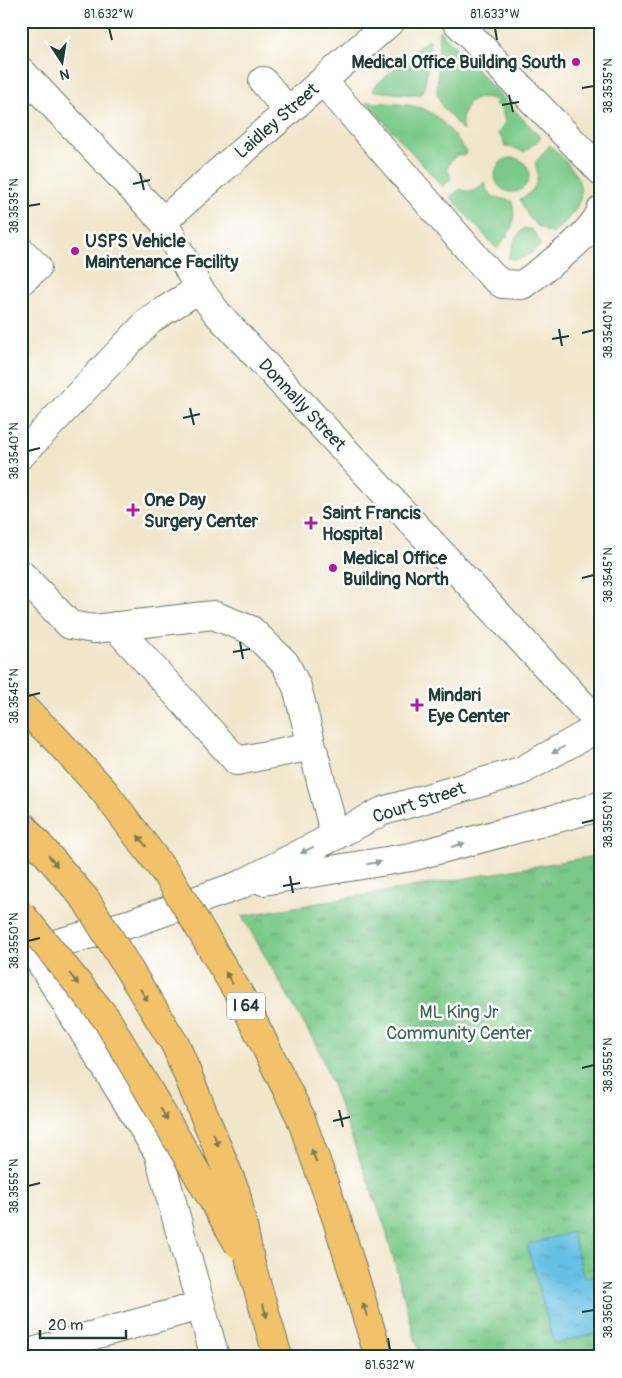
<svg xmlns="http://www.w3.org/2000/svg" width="622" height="1378" font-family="Pangolin,sans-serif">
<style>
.green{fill:#7ac989;stroke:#4c835e}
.park{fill:url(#park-tufts);stroke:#4c835e}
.water{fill:url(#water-ripples);stroke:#427e8c}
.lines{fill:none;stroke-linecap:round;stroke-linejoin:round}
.minor-casing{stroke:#687868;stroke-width:30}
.highway-casing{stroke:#687868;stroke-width:30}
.minor{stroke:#fff;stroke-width:28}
.highway{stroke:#f2c26a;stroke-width:28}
.highway-bridge-casing{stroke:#687868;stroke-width:30;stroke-linecap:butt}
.highway-bridge{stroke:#f2c26a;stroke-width:28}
.oneway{fill:#8f9e9a}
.oneway2{fill:#7e794c}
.ticks{fill:none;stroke:#1f3d34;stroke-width:2}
.poi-dot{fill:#b5179e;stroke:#fff;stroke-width:2}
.labels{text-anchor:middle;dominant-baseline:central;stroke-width:5;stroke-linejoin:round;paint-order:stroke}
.shield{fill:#fff;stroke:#627771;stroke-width:1}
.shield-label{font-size:16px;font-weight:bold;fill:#1f3d34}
.poi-label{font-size:18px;font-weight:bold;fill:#1f3d34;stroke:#fff;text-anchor:start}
.street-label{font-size:18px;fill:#1f3d34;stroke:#fff}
.park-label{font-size:18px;fill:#3a674e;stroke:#fff}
.neatline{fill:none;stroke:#1f3d34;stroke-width:2}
.ticks-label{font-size:12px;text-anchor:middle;fill:#1f3d34}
</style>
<defs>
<pattern id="park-tufts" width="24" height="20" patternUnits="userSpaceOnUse" patternTransform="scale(1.25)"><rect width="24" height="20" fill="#7ac989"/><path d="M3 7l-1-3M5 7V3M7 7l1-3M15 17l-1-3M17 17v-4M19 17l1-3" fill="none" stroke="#63a471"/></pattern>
<pattern id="water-ripples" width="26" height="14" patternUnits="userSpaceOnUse" patternTransform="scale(1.25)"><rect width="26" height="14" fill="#66c0e4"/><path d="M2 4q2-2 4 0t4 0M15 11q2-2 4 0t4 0" fill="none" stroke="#539dba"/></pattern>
</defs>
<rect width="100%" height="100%" fill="#fff"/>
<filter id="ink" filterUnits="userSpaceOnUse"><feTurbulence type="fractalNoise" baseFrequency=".02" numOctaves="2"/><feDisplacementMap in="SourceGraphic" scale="10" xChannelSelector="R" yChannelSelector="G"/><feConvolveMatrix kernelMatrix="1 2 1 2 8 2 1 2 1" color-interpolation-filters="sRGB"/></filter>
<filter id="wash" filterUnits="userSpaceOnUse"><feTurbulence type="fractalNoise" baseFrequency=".0096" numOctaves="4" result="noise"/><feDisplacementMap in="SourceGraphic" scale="20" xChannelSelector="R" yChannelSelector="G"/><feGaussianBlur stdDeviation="1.12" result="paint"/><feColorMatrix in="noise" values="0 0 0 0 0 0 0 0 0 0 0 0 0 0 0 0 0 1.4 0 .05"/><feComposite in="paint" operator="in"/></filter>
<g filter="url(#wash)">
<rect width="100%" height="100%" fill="#f1e5ca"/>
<!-- green -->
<path class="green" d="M439 30 541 138 524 152 512 147H505L503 140 498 134 505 122 502 110 495 104 496 100C485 96 476 96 467 104L468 106C461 114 461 122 463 131L442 106 437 93Z
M430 40C431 43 425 88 423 91 421 94 421 94 417 95L373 91 374 87 426 41Z
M366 102C382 103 401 103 417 107 440 112 454 136 467 153L461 156 458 154 450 162 447 169 449 172 451 179 443 187Z
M550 145C567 163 593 184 574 211 568 219 560 227 553 234 533 226 528 218 520 199 536 191 541 179 535 163Z
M495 175a17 17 0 1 1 34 0a17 17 0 1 1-34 0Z
M484 182 486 184V189L494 197 512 201C517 224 511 232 497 249L450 197 460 189C471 194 477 191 484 182Z
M524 228 531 229 536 234 541 245C531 253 521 263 508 258L515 239Z"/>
<!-- park -->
<path class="park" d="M601 855V1357H420L385 1227 319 1050 242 916Z"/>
<!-- water -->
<path class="water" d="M572 1232 584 1278 601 1274V1332L554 1344 527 1245Z"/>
</g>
<g filter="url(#ink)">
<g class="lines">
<defs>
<path id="minor" d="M456 21 601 171
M21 71 163 221 199 289 217 313 601 725
M263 81 288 111
M323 81 491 275 502 284 522 285C544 269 593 235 601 210
M163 221 391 21
M21 251 37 267 21 281
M21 455 151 319 199 289
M21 574 70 625 94 629 213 615 251 630 285 663 297 687 335 836
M115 626 237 761 312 746
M263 881 411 857 588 810 601 805
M33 950 158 1152 215 1357
M21 953 132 923 240 885 383 811 521 771 601 726
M21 1355 200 1306"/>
<path id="highway" d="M251 1265 278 1357"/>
</defs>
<!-- minor casing -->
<use href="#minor" class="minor-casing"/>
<!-- highway casing -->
<use href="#highway" class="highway-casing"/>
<!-- minor -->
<use href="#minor" class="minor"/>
<!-- highway -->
<use href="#highway" class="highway"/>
<defs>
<path id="highway-bridge" d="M21 706 52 735 104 791 170 879 242 999 300 1116 337 1220 379 1357
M21 824 86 900 176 1046 236 1193 251 1265
M21 914 106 1018 239 1245"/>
</defs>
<!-- highway-bridge casing -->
<use href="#highway-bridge" class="highway-bridge-casing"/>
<!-- highway-bridge -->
<use href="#highway-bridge" class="highway-bridge"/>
</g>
<!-- one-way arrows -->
<defs><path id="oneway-solid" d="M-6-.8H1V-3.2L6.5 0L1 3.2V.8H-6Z" transform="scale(1.25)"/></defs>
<g class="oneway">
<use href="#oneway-solid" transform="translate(558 750) rotate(150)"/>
<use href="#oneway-solid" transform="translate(458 845) rotate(-15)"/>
<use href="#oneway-solid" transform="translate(307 850) rotate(153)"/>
<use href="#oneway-solid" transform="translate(374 863) rotate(-9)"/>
</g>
<g class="oneway2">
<use href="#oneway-solid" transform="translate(142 841) rotate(-127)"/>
<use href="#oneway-solid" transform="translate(53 861) rotate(50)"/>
<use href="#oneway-solid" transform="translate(229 978) rotate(-121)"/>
<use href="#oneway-solid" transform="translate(74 979) rotate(51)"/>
<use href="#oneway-solid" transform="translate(144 995) rotate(58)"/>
<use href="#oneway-solid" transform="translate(164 1114) rotate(59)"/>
<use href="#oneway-solid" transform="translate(216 1140) rotate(68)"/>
<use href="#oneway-solid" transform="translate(314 1156) rotate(-110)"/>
<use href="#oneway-solid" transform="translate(365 1310) rotate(-107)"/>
<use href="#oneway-solid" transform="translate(265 1311) rotate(73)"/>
</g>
</g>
<!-- ticks -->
<path class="ticks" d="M109 28 112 40M495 28 497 40M582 88 594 86M509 95 513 112M502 105 519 102M140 173 144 190M133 184 150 180M28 206 40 204M559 329 562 346M582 333 594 330M552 339 569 336M190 408 194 425M183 418 200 414M28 451 40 448M582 578 594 575M240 642 243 659M233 652 250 649M28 696 40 693M582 823 594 820M290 876 293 893M283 886 300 883M28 941 40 938M582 1068 594 1065M339 1110 343 1127M333 1121 350 1117M28 1186 40 1183M582 1312 594 1310M388 1338 390 1350"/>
<!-- markers -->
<g class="poi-dot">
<circle cx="576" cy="62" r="5"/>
<circle cx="75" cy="251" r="5"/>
<path d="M130.5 502.5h5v5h5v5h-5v5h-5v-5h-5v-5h5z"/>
<path d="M308.5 515.5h5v5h5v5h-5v5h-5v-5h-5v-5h5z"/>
<circle cx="333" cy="568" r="5"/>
<path d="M414.5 697.5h5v5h5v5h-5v5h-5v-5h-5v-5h5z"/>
</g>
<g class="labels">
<!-- shield labels -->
<rect class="shield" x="227" y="992.5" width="38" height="27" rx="4"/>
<g class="shield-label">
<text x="246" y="1006">I 64</text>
</g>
<!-- poi labels -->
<g class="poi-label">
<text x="566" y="62" text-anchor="end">Medical Office Building South</text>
<text x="85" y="241">USPS Vehicle<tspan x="85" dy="21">Maintenance Facility</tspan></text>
<text x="144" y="500">One Day<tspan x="144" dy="21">Surgery Center</tspan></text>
<text x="322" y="513">Saint Francis<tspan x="322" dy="21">Hospital</tspan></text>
<text x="343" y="558">Medical Office<tspan x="343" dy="21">Building North</tspan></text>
<text x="428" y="695">Mindari<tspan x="428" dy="21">Eye Center</tspan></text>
</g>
<!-- street labels -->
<g class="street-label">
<text transform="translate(277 121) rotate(-41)">Laidley Street</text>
<text transform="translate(302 405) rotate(47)">Donnally Street</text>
<text transform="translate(419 803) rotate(-18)">Court Street</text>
</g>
<!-- park labels -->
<g class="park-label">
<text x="459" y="1012">ML King Jr<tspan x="459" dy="21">Community Center</tspan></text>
</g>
</g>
<!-- margin -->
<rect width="622" height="1378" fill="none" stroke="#fff" stroke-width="55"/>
<!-- north arrow -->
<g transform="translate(62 62) rotate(168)" stroke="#ffffff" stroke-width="4" paint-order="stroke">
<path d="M0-4L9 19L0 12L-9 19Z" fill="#1f3d34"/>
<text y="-8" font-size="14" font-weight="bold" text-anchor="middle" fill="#1f3d34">N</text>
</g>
<!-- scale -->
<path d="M40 1330v8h86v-8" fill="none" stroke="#1f3d34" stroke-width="2.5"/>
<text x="48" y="1330" font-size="15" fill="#1f3d34" stroke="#ffffff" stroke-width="4" paint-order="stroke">20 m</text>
<rect x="28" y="28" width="566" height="1322" class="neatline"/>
<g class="ticks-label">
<text x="109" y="18">81.632°W</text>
<text x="495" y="18">81.633°W</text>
<text transform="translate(608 86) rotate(-90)" y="4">38.3535°N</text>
<text transform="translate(14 206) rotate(-90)" y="4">38.3535°N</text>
<text transform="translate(608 330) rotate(-90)" y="4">38.3540°N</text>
<text transform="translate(14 451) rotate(-90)" y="4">38.3540°N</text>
<text transform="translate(608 575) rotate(-90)" y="4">38.3545°N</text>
<text transform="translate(14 696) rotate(-90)" y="4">38.3545°N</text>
<text transform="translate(608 820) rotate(-90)" y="4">38.3550°N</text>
<text transform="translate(14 941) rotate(-90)" y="4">38.3550°N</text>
<text transform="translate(608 1065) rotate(-90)" y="4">38.3555°N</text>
<text transform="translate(14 1186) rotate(-90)" y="4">38.3555°N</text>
<text transform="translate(608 1310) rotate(-90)" y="4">38.3560°N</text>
<text x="390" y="1369">81.632°W</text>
</g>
</svg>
